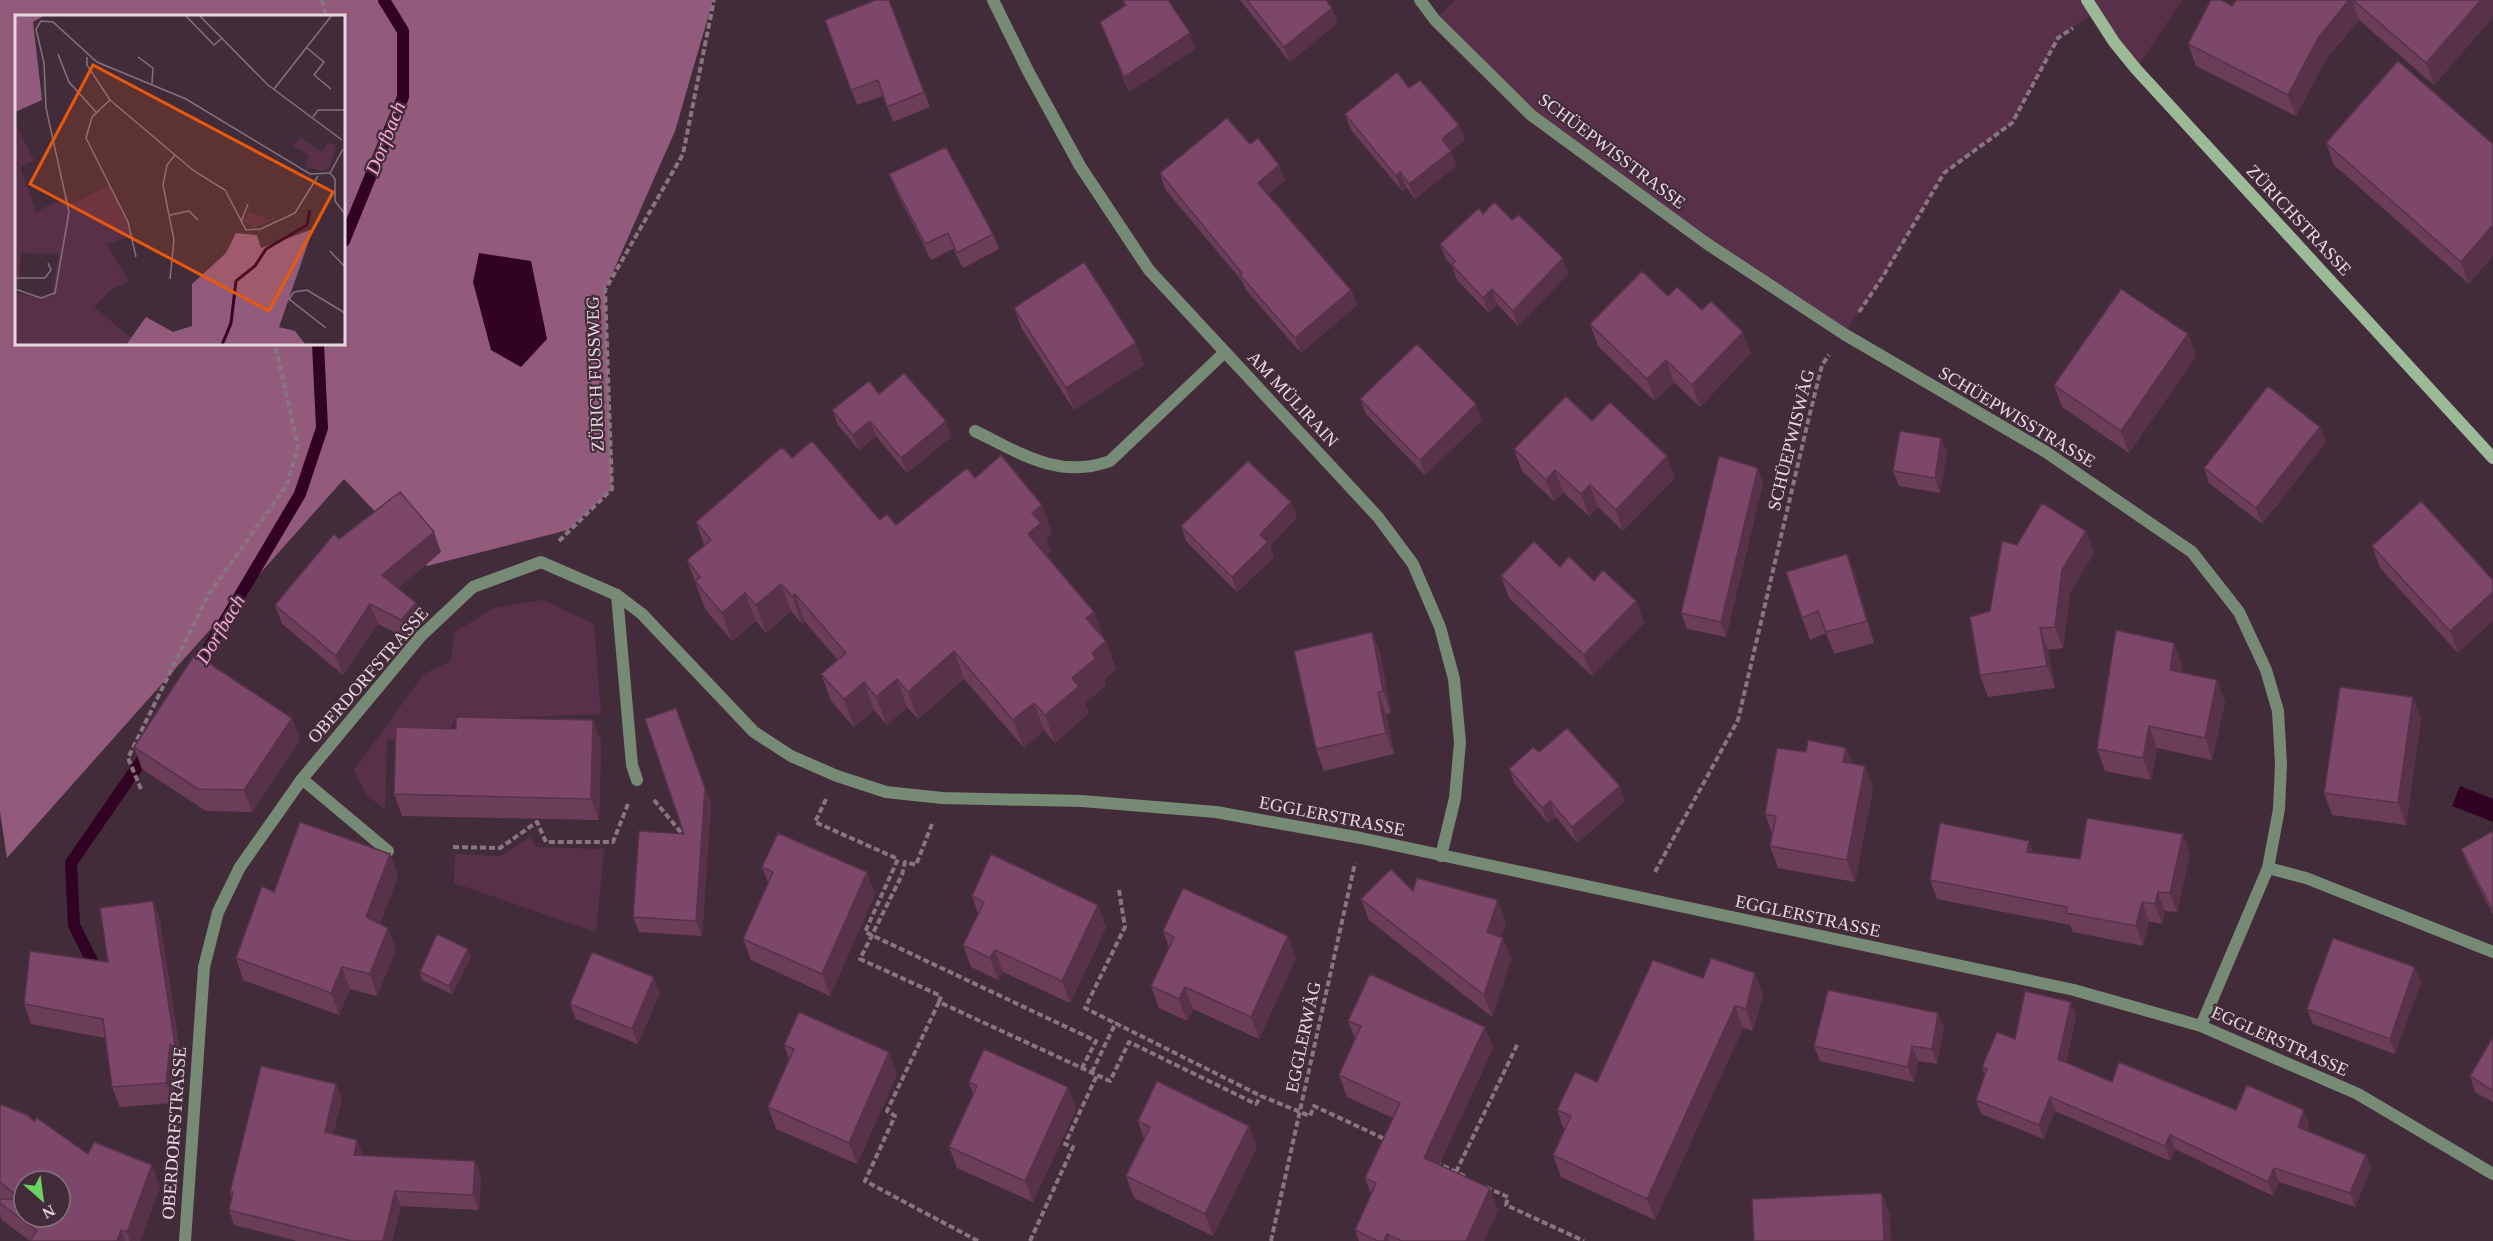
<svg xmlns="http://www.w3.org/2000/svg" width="2493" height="1241" font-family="Georgia,serif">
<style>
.green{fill:#593049}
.forest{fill:#925b7c;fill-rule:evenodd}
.water{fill:#320223}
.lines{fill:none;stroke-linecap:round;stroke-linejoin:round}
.stream{stroke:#320223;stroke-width:12}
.path{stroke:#887580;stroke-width:4;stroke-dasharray:6 3;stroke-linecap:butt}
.lane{stroke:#778a75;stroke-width:12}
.street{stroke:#778a75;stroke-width:12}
.secondary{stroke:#9cba98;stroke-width:12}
.wall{fill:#6b3d59}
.shaded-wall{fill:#573249}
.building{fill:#7c4768;stroke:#573249;stroke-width:1.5;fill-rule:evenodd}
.labels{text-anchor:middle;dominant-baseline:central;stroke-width:4.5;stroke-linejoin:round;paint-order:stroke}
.street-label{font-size:18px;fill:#e8d9e1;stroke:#432c3a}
.water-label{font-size:20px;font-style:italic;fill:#faa6d8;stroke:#432c3a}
.inset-river{fill:none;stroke:#320223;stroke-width:3}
.inset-road{fill:none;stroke:#85717d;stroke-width:1.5}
.view{fill:#e8590c;fill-opacity:0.15;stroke:#e8590c;stroke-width:3}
.inset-edge{fill:none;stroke:#e8d9e1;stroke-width:3}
</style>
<rect width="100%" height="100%" fill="#432c3a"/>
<!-- green -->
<path class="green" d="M1455 0H2182L2136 69 2094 13 2058 38 2012 123 1944 173 1882 278 1844 334 1531 115 1435 20Z
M543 600 594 624 601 714 454 720 449 734 387 740 385 810 366 794 354 770 424 674 451 661 454 633 494 608Z
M531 836 536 847 604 849 596 932 454 883 455 854 501 856Z"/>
<!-- forest -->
<path class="forest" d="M0 0H713L675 131 605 290 612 489 568 530 427 566 344 479 7 858 0 812ZM16 16H344V344H16Z"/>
<!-- water -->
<path class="water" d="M479 253 531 261 547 339 521 367 491 350 473 282Z
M2460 786 2493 799V822L2452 806Z"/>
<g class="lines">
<!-- stream -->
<path class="stream" d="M344 241 403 97V31L384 0
M194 673 300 494 322 428 318 344
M98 973 74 925 71 863 149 750"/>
<!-- path -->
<path class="path" d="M322 0 326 16
M1859 312 1882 278 1944 173 2012 123 2058 38 2073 28
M559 541 612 489 605 290 683 154 714 0
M141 789 128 758 208 595 287 485 298 446 275 344
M826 799 815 822 898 859 865 932 1096 1041 1082 1068
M654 800 684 836
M932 824 916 865 905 862 902 875 860 959 941 996 939 1002
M453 847 500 848 537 822 546 842H613L628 804
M1655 872 1738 720 1809 417 1822 365 1829 355
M1119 890 1125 927 1085 1008 1261 1096 1310 1116 1314 1106 1387 1140
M1092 1072 1116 1022
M1435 1162 1466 1177
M1456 1172 1518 1043
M1486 1187 1508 1197 1506 1205 1584 1241
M978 1241 865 1181 895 1116 887 1111 939 1002 1110 1081 1129 1042 1256 1104 1261 1096
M1030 1241 1073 1147 1065 1144 1097 1075
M1271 1241 1355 863"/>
<!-- lane -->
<path class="lane" d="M975 431C1020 453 1059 480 1110 461L1225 352
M617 595 632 765 637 780
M302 779 388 851
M2268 868 2306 878 2493 952"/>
<!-- street -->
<path class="street" d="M993 0 1028 71 1080 166 1149 270 1378 517 1413 564 1440 627 1454 679 1460 742 1455 798 1441 856
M1420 0 1435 20 1531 115 1706 243 1844 334 2046 452 2192 552 2239 612 2266 670 2278 711 2281 764 2279 809 2268 868 2201 1026
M185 1241 204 967 218 912 240 867 302 779 421 636 473 587 541 562 617 595 642 614 754 732 791 756 837 776 886 792 942 798 1082 801 1216 812 1361 838 2074 990 2201 1026 2358 1094 2493 1174"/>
<!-- secondary -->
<path class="secondary" d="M2087 0 2114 42 2136 69 2493 458"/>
</g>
<!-- wall -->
<path class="wall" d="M889 0 930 107 893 122 883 96 857 105 825 20Z
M1122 0H1168L1195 49 1129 92 1100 22 1124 6Z
M1240 0H1326L1332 8 1337 23 1290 62Z
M2236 0H2493V17L2434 85 2359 20 2326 59 2296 116 2196 66 2188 44 2232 6Z
M2398 61 2469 284 2334 165 2326 143Z
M1409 88 1459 125 1465 140 1451 151 1456 166 1415 199 1406 187 1402 191 1351 130 1345 114Z
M1250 144 1285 180 1268 194 1351 290 1357 305 1301 353 1246 290 1242 281 1165 189 1160 173Z
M889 174 993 234 999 249 963 268 953 249 931 260 895 189Z
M1483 214 1512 220 1568 274 1518 326 1497 304 1489 313 1457 280 1452 266 1446 259 1440 244Z
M1668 296 1702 310 1751 353 1700 407 1674 382 1655 401 1598 346 1590 324Z
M1014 308 1144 365 1074 410 1022 329Z
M2188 334 2196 356 2129 453 2062 407 2054 385Z
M879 394 951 437 907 473 876 436 859 450 838 425 832 410Z
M1360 399 1482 420 1425 475 1366 414Z
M1592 421 1675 478 1623 531 1598 507 1589 516 1563 492 1554 501 1522 471 1514 449Z
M2320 427 2326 442 2262 524 2209 483 2204 468Z
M1941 438 1947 453 1940 493 1899 486 1893 471Z
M792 458 880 520 896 525 975 478 1052 533 1046 538 1051 551 1046 555 1104 640 1116 669 1104 680 1106 685 1085 703 1089 713 1055 743 1044 730 1024 748 964 679 918 719 907 707 887 725 874 710 854 727 831 701 821 674 838 660 805 622 802 624 791 611 766 633 756 621 732 641 705 609 687 560 704 545 696 522Z
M1763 483 1726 637 1687 629 1681 613Z
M2421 501 2458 653 2380 568 2372 546Z
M1291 502 1297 517 1270 546 1274 557 1237 592 1186 541 1181 526Z
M2086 531 2094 553 2070 592 2063 648 2048 650 2055 688 1988 697 1980 675 1990 611 2017 545Z
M339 539 441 552 398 588 423 623 408 639 378 624 343 675 282 624 275 605Z
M1847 554 1855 576 1874 643 1834 654 1826 633 1810 640 1802 618Z
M1560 567 1594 581 1636 601 1644 623 1592 676 1509 598 1501 576Z
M1372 632 1380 653 1391 713 1386 714 1394 754 1324 771 1316 749Z
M2174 643 2182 665 2181 672 2217 680 2225 702 2212 760 2157 748 2151 780 2105 771 2097 749Z
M2413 697 2421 719 2406 825 2332 815 2324 793Z
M292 718 300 740 252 812 206 811 142 769 134 747Z
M601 742 599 820 402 816 394 794Z
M1846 748 1852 764 1873 788 1855 882 1778 868 1770 846 1772 834 1765 814 1806 752Z
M1539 752 1625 801 1577 843 1556 817 1548 823 1515 784 1509 769Z
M711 803 702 936 639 932 633 917 684 834Z
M2493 831V915L2467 864 2461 849Z
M2183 834 2190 854 2177 912 2165 911 2162 924 2149 921 2143 946 2073 932 2070 925 1937 899 1930 880 2033 853 2080 859Z
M390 854 398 876 380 924 396 949 377 996 350 989 339 1015 243 980 236 958 274 892Z
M762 867 875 894 830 996 751 960 743 939 768 882Z
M1413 891 1506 922 1501 937 1503 938 1511 959 1492 1017 1369 920 1361 899Z
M972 896 1106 927 1070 1003 1003 972 998 980 971 967 963 945 978 914Z
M153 901 160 921 182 1065H177L174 1103 120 1107 112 1087 105 1038 31 1024 24 1004 108 962Z
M1163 931 1296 958 1259 1039 1193 1009 1187 1021 1159 1008 1151 986 1169 948Z
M471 957 452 994 422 980 420 972Z
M1703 978 1763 995 1753 1031 1743 1028 1655 1220 1561 1177 1553 1155 1564 1130 1557 1110 1597 1082Z
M2421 982 2395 1054 2313 1024 2307 1009Z
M660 992 638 1044 576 1019 570 1004Z
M2071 1002 2076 1016 2066 1062 2112 1082 2236 1110 2309 1124 2307 1131 2366 1155 2371 1169 2355 1207 2279 1182 2273 1196 2175 1149 2170 1161 2055 1111 2044 1139 1981 1114 1976 1100 1985 1076 1982 1067 2015 1039Z
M1348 1021 1485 1027 1493 1048 1439 1165 1498 1210 1484 1241H1359L1355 1230 1371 1194 1365 1178 1393 1118 1347 1097 1339 1075 1355 1039Z
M1944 1028 1937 1064 1918 1061 1914 1082 1820 1061 1814 1046Z
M2493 1037V1102L2475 1092 2470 1076Z
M784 1045 897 1074 857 1164 776 1129 768 1107 789 1059Z
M969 1082 1068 1087 1076 1109 1033 1202 957 1168 949 1147 973 1094Z
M336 1084 342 1099 333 1134 363 1155 481 1176 479 1210 401 1206 392 1241H297L234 1225 229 1210 232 1197 230 1192Z
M0 1104 34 1121 88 1154 160 1187 140 1241H30L2 1220 0 1215V1199H2L0 1197Z
M1138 1121 1257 1147 1213 1236 1134 1198 1126 1176 1144 1139Z"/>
<!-- shaded-wall -->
<path class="shaded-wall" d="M2349 0H2352L2359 20 2326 59 2296 116 2288 95 2318 38Z
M2481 0H2493V17L2434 85 2426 63Z
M1332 8 1337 23 1290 62 1284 47Z
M1190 33 1195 49 1129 92 1124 77Z
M1459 125 1465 140 1451 151 1456 166 1415 199 1409 184 1442 139Z
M1279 165 1285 180 1264 198 1258 183Z
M1400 172 1406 187 1402 191 1396 176Z
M2493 225V256L2469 284 2461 262Z
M1563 258 1568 274 1518 326 1513 311Z
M1492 289 1497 304 1489 313 1483 298Z
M1351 290 1357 305 1301 353 1295 338Z
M1743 332 1751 353 1700 407 1692 385Z
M2188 334 2196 356 2129 453 2121 431Z
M1136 343 1144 365 1074 410 1066 388Z
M1666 360 1674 382 1655 401 1647 379Z
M1476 404 1482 420 1425 475 1420 460Z
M870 421 876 436 859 450 853 435Z
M946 421 951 437 907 473 901 458Z
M2320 427 2326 442 2262 524 2256 508Z
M1941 438 1947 453 1940 493 1935 478Z
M1667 456 1675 478 1623 531 1616 510Z
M1758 468 1763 483 1726 637 1721 622Z
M1555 470 1563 492 1554 501 1546 480Z
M1590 485 1598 507 1589 516 1581 494Z
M1291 502 1297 517 1270 546 1274 557 1237 592 1232 577 1260 535Z
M1042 505 1052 533 1046 538 1051 551 1038 562 1028 534 1032 513Z
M2086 531 2094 553 2070 592 2063 648 2055 627 2062 570Z
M434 532 441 552 390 595 382 575Z
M1847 554 1855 576 1874 643 1867 621Z
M781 584 791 611 766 633 756 605Z
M2493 592V621L2458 653 2450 631Z
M745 593 756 621 732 641 722 613Z
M795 594 805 622 802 624 792 596Z
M1636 601 1644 623 1592 676 1584 655Z
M416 603 423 623 408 639 401 620Z
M370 604 378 624 343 675 336 656Z
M1094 612 1104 639 1086 618Z
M2040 628 2048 650 2055 688 2047 666Z
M1372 632 1380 653 1391 713 1383 691Z
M1106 641 1116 669 1104 680 1106 685 1085 703 1089 713 1055 743 1045 715 1072 678 1092 653Z
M2174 643 2182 665 2178 692 2170 670Z
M954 651 964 679 918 719 908 692Z
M897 679 907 707 887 725 876 697Z
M2217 680 2225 702 2212 760 2205 738Z
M864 682 874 710 854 727 844 699Z
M1378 693 1386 714 1394 754 1386 733Z
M2413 697 2421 719 2406 825 2398 803Z
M1034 703 1044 730 1024 748 1013 720Z
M676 708 711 803 702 936 696 921Z
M292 718 300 740 252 812 244 790Z
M593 720 601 742 599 820 591 799Z
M2149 726 2157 748 2151 780 2143 758Z
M1846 748 1854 770 1843 762Z
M1865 766 1873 788 1855 882 1847 860Z
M1620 786 1625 801 1577 843 1572 827Z
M1550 801 1556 817 1548 823 1542 808Z
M2183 834 2190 854 2177 912 2170 893Z
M2029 841 2036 860 2027 852Z
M390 854 398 876 374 939 366 917Z
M867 872 875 894 830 996 822 974Z
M2158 892 2165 911 2162 924 2155 904Z
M1498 900 1506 922 1495 954 1487 932Z
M153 901 160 921 182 1065 175 1046Z
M2142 902 2149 921 2143 946 2136 926Z
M1098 905 1106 927 1070 1003 1062 981Z
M388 928 396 949 377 996 370 974Z
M1288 936 1296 958 1259 1039 1251 1017Z
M1503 938 1511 959 1492 1017 1484 995Z
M468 949 471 957 452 994 449 986Z
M995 950 1003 972 998 980 990 958Z
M342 967 350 989 339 1015 331 993Z
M2415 967 2421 982 2395 1054 2390 1039Z
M1755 973 1763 995 1753 1031 1746 1009Z
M654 977 660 992 638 1044 632 1029Z
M1185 987 1193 1009 1187 1021 1179 999Z
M2071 1002 2076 1016 2063 1073 2058 1059Z
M1735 1006 1743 1028 1655 1220 1647 1199Z
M1938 1013 1944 1028 1937 1064 1932 1049Z
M1485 1027 1493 1048 1432 1180 1424 1158Z
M170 1045 177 1065 174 1103 166 1083Z
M1912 1046 1918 1061 1914 1082 1908 1067Z
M889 1052 897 1074 857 1164 849 1143Z
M336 1084 342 1099 330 1147 325 1132Z
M1068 1087 1076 1109 1033 1202 1025 1181Z
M2050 1097 2055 1111 2044 1139 2039 1125Z
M2304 1110 2309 1124 2303 1141 2298 1127Z
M1249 1126 1257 1147 1213 1236 1205 1214Z
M2170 1135 2175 1149 2170 1161 2165 1146Z
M357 1140 363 1155H354Z
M2366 1155 2371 1169 2355 1207 2350 1193Z
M475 1161 481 1176 479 1210 473 1195Z
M152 1165 160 1187 140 1241H130L127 1232Z
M2274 1168 2279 1182 2273 1196 2268 1182Z
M1490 1188 1498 1210 1484 1241H1466Z
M395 1191 401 1206 392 1241H383Z
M1882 1193 1890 1215 1891 1241H1884Z
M121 1230 125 1241H117Z
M1387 1234 1389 1241H1384Z"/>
<!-- building -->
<path class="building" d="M876 0H889L924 92 887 107 878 80 851 90 825 20Z
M1123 0H1168L1190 33 1124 77 1100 22 1126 5Z
M1247 0H1326L1332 8 1284 47Z
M2211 0H2221L2232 6 2236 0H2349L2318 38 2288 95 2188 44Z
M2353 0H2481L2426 63Z
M2398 61 2493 144V225L2461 262 2326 143Z
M1397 72 1409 88 1420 80 1459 125 1442 139 1451 151 1409 184 1400 172 1396 176 1345 114Z
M1227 118 1250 144 1258 138 1279 165 1258 183 1351 290 1295 338 1240 275 1242 273 1160 173Z
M946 147 993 234 957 253 948 233 925 244 889 174Z
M1494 202 1512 220 1519 215 1563 258 1513 311 1492 289 1483 298 1452 265 1455 261 1440 244 1479 208 1483 214Z
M1084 262 1136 343 1066 388 1014 308Z
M1642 271 1668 296 1677 287 1702 310 1711 301 1743 332 1692 385 1666 360 1647 379 1590 324Z
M2121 289 2188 334 2121 431 2054 385Z
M1417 344 1476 404 1420 460 1360 399Z
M904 373 946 421 901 458 870 421 853 435 832 410 869 381 879 394Z
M2268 386 2320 427 2256 508 2204 468Z
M1566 396 1592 421 1610 402 1667 456 1616 510 1590 485 1581 494 1555 470 1546 480 1514 449Z
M1900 431 1941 438 1935 478 1893 471Z
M812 441 880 520 887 514 896 525 967 468 975 478 1001 455 1042 505 1032 513 1041 523 1028 534 1094 612 1086 618 1106 641 1092 653 1096 658 1072 678 1079 686 1045 715 1034 703 1013 720 954 651 908 692 897 679 876 697 864 682 844 699 821 674 846 653 795 594 792 596 781 584 756 605 745 593 722 613 695 581 700 577 687 560 711 540 696 522 782 447 792 458Z
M1719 456 1758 468 1721 622 1681 613Z
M1248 461 1291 502 1260 535 1268 542 1232 577 1181 526Z
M400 492 434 532 382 575 416 603 401 620 370 604 336 656 275 605 334 534 339 539Z
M2421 501 2493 580V592L2450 631 2372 546Z
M2042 503 2086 531 2062 570 2055 627 2040 628 2047 666 1980 675 1970 617 1990 611 2002 541 2017 545Z
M1534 541 1560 567 1569 556 1594 581 1603 570 1636 601 1584 655 1501 576Z
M1847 554 1867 621 1826 632 1818 611 1802 618 1786 572Z
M2116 630 2174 643 2170 670 2217 680 2205 738 2149 726 2143 758 2097 749Z
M1372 632 1383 691 1378 693 1386 733 1316 749 1294 651Z
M195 654 292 718 244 790 198 789 134 747Z
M2340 687 2413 697 2398 803 2324 793Z
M676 708 705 788 696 921 633 917 639 831 684 834 645 719Z
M456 717 593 720 591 799 394 794 396 727 456 729Z
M1567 728 1620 786 1572 827 1550 801 1542 808 1509 769 1533 747 1539 752Z
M1808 740 1846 748 1843 762 1865 766 1847 860 1770 846 1776 816 1765 814 1777 748 1806 752Z
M2087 818 2183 834 2170 893 2158 892 2155 904 2142 902 2136 926 2066 913 2067 907 1930 880 1940 823 2029 841 2027 852 2080 859Z
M300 822 390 854 366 917 388 928 370 974 342 967 331 993 236 958 262 886 274 892Z
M2493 831V911L2461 849Z
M778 833 867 872 822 974 743 939 773 872 762 867Z
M991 854 1098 905 1062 981 995 950 990 958 963 945 984 902 972 896Z
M1391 869 1413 891 1417 878 1498 900 1487 932 1503 938 1484 995 1361 899Z
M1183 888 1288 936 1251 1017 1185 987 1179 999 1151 986 1174 937 1163 931Z
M153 901 175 1046 170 1045 166 1083 112 1087 103 1019 24 1004 30 951 108 962 100 908Z
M437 934 468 949 449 986 420 972Z
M2333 938 2415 967 2390 1039 2307 1009Z
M592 952 654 977 632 1029 570 1004Z
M1711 958 1755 973 1746 1009 1735 1006 1647 1199 1553 1155 1571 1116 1557 1110 1575 1072 1597 1082 1653 960 1703 978Z
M1370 974 1485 1027 1424 1158 1490 1188 1466 1241H1402L1387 1234 1384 1241H1378L1355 1230 1376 1183 1365 1178 1400 1103 1339 1075 1361 1026 1348 1021Z
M1828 990 1938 1013 1932 1049 1912 1046 1908 1067 1814 1046Z
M2025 991 2071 1002 2058 1059 2112 1082 2119 1062 2236 1110 2247 1085 2304 1110 2298 1127 2366 1155 2350 1193 2274 1168 2268 1182 2170 1135 2165 1146 2050 1097 2039 1125 1976 1100 1987 1069 1982 1067 1997 1032 2015 1039Z
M799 1012 889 1052 849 1143 768 1107 794 1049 784 1045Z
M2493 1037V1091L2470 1076Z
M984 1049 1068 1087 1025 1181 949 1147 977 1086 969 1082Z
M261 1066 336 1084 325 1132 357 1140 354 1155 475 1161 473 1195 395 1191 383 1241H351L229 1210 233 1192H230Z
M1157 1081 1249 1126 1205 1214 1126 1176 1150 1127 1138 1121Z
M0 1104 27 1115 34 1121 37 1118 88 1154 94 1142 152 1165 127 1232 121 1230 117 1241H30L37 1231 0 1203V1199L22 1200 0 1182ZM24 1181H60V1217H24Z
M1882 1193 1884 1241H1754L1752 1199Z"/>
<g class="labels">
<!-- street labels -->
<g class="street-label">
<text transform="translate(1612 151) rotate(37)">SCHÜEPWISSTRASSE</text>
<text transform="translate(2299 220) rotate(47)">ZÜRICHSTRASSE</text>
<text transform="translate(595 374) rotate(-92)">ZÜRICH FUSSWEG</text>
<text transform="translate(1293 399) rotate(47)">AM MÜLIRAIN</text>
<text transform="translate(2017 417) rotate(31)">SCHÜEPWISSTRASSE</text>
<text transform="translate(1791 440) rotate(-76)">SCHÜEPWISWÄG</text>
<text transform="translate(368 675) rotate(-49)">OBERDORFSTRASSE</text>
<text transform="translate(1332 816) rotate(11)">EGGLERSTRASSE</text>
<text transform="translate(1808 916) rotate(12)">EGGLERSTRASSE</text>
<text transform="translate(1303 1037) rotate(-78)">EGGLERWÄG</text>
<text transform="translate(2280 1041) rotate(24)">EGGLERSTRASSE</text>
<text transform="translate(174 1133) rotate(-86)">OBERDORFSTRASSE</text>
</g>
<!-- water labels -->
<g class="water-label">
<text transform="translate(385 138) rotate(-68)">Dorfbach</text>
<text transform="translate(220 629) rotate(-59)">Dorfbach</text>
</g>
</g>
<!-- overview -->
<g transform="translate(15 15)">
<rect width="330" height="330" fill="#432c3a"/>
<path d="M0 108 19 145 5 152 21 197 53 181 54 188H59L94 170 118 221 91 229 114 266 97 274 79 292 116 323 111 330H0V278L26 283 37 281 44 239 6 238 3 276 0 274ZM285 122 307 137 314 127 321 131 314 153 308 156 290 152 294 140 278 131ZM233 197 255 205 259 199 260 204 238 213 229 206Z" fill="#593049"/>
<path d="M0 0H71H30L18 7 27 85 0 97ZM298 214 264 312 280 316 291 330H111L131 302 158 317 177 311V269L211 238 221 218 242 220 246 233Z" fill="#925b7c"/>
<path class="inset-river" d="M207 330 216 308 221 266 240 251 251 234 292 210 295 195"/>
<path class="inset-road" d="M170 0 199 30 206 24M184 0 253 70 327 125M292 33 309 47 299 60 316 74M43 39 54 67 81 97M72 42V50L95 85 179 156 210 175 231 215 246 214 280 198 303 161M123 42 138 53 137 69M259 74 317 0M95 85 77 102 71 123 113 207 121 242M298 102 303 95H330M315 158 320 164V186L330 199M155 200 174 196 183 205M226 207 233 189M315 236 330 252M0 263H30L36 255 33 248M155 264 159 225 148 170 152 150 160 140M0 274 26 283 40 278 54 197 31 93 29 48 21 14 26 6 38 7 82 47 171 84 295 159 315 158 328 134M311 313 274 284 279 277 292 275 330 298"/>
<path class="view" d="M78 50 318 177 254 296 15 169Z"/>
<rect width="330" height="330" class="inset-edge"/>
</g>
<!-- north arrow -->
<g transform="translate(42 1199) rotate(152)"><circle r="28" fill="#432c3a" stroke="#85717d" stroke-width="1.5"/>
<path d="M0-4.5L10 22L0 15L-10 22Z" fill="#6bd362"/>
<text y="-9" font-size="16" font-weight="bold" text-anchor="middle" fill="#e8d9e1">N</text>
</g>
</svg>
